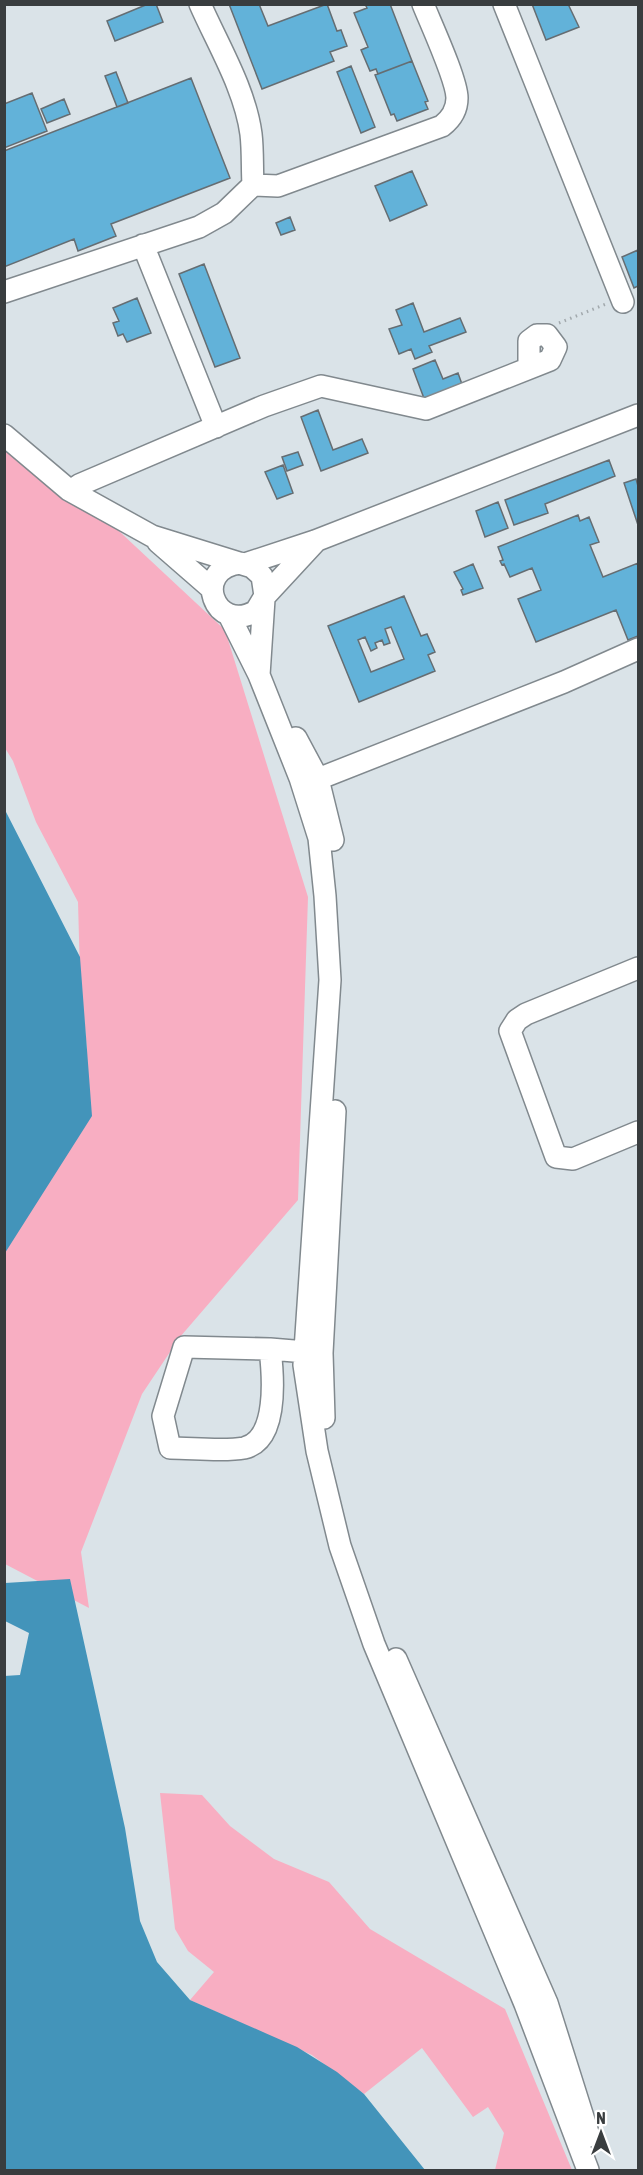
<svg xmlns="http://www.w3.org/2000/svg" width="643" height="2175" font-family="'Asap Condensed',sans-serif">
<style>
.green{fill:#f8aec2}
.water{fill:#4394ba}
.building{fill:#62b2d9;stroke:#656d72;stroke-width:1.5;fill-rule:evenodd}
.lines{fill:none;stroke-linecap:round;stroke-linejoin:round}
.minor-casing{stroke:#81898e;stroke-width:24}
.path{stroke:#a2a9ad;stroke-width:3;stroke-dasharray:1.5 4.5;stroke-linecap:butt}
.minor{stroke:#fff;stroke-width:21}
</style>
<rect width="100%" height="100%" fill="#dae3e8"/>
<!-- green -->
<path class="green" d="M4 440 120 532 225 630 308 897 298 1200 180 1337 142 1394 81 1552 89 1608 5 1564V1221L76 1112 87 1050 80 974 78 902 36 822 13 761 5 748Z
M160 1793 202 1795 230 1826 274 1859 329 1882 370 1929 505 2009 572 2170H495L504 2133 488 2107 473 2117 422 2048 364 2094 312 2055 190 2000 214 1972 188 1951 175 1929Z"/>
<!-- water -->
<path class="water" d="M5 810 80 957 92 1116 5 1253Z
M70 1579 125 1828 140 1921 157 1962 190 2000 297 2047 337 2072 364 2094 425 2170H5L4 1676 20 1675 29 1633 5 1621V1583Z"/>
<!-- building -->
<path class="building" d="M148 4H156L163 22 115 41 107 21Z
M229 4H259L268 26 327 4 337 31 341 30 347 46 330 52 334 61 262 89Z
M365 4H390L412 61 378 74 376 69 370 71 361 50 368 47 354 13 367 8Z
M532 4H568L579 27 546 40Z
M412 61 428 101 425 102 428 109 397 121 394 114 391 115 375 75Z
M351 66 375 127 361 133 337 72Z
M116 72 128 103 117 107 105 76Z
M191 78 230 178 111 224 116 236 78 251 74 239 4 267V151Z
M32 93 47 131 4 148V104Z
M64 99 70 114 47 123 41 109Z
M412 171 427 205 390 221 375 186Z
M290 217 295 230 281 235 276 223Z
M638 250V286L634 288 622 257Z
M204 264 240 358 215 367 179 274Z
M137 298 151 333 127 342 123 334 118 336 113 323 119 321 113 308Z
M413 303 424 332 460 318 466 332 429 346 432 352 415 359 411 349 399 354 389 329 402 325 396 310Z
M435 360 443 379 458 373 463 387 425 401 413 369Z
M318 410 333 450 362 439 368 453 321 471 301 417Z
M298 452 303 465 287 471 282 457Z
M609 460 615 476 545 504 548 513 514 525 505 500Z
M283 465 293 493 277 499 265 472Z
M636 479 638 486V525L624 483Z
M498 502 508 528 485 537 476 511Z
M578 515 580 521 589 517 599 542 590 545 603 577 638 563V636L628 640 616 610 536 642 518 599 541 590 532 568 510 577 504 564 502 565 500 561 503 560 498 547Z
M473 564 483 588 463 595 461 590 463 589 454 572Z
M404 596 421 636 427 634 435 652 428 655 435 671 359 702 328 626ZM391 627 404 659 371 672 358 640 365 637 371 651 377 648 375 643 382 640 384 645 390 643 385 629Z"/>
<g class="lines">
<defs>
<path id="minor" d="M504 4 623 302
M253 185 278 186 442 126C451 119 457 110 457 98 457 80 431 24 423 4
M143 245 216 427
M4 292 199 227 224 213 253 185C252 169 253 151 251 134 245 89 218 45 200 4
M4 435 69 490 152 536 252 567 262 576 265 596
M79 485 264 406 321 386 426 409 550 360 556 347 547 335H537L529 341V368
M158 542 212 589
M240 563C191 569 214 635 256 611L265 596 315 542
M245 564 315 541 638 415
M264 599 259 675 300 778 319 838 325 896 330 980 304 1365 317 1451 340 1546 374 1644 525 2004 588 2170
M229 615 259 675
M296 738 318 779 333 840
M318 779 564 682 638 649
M638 968 526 1014 517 1020 510 1031 556 1157 573 1159 638 1132
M270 1349C273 1374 279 1440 244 1448 224 1452 192 1448 170 1448L163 1416 184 1347 270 1349 318 1353
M324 1418 322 1353 335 1111
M396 1659 547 2003 589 2136"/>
</defs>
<!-- minor casing -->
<use href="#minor" class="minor-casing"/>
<!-- path -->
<path class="path" d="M559 323 606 304"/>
<!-- minor -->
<use href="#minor" class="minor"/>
</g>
<!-- border -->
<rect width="643" height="2175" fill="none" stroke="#393d3f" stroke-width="12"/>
<!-- north arrow -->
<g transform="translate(601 2133)" stroke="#ffffff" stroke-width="4.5" paint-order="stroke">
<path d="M0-4.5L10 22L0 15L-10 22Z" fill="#393d3f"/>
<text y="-9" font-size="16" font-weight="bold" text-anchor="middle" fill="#393d3f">N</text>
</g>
</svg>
